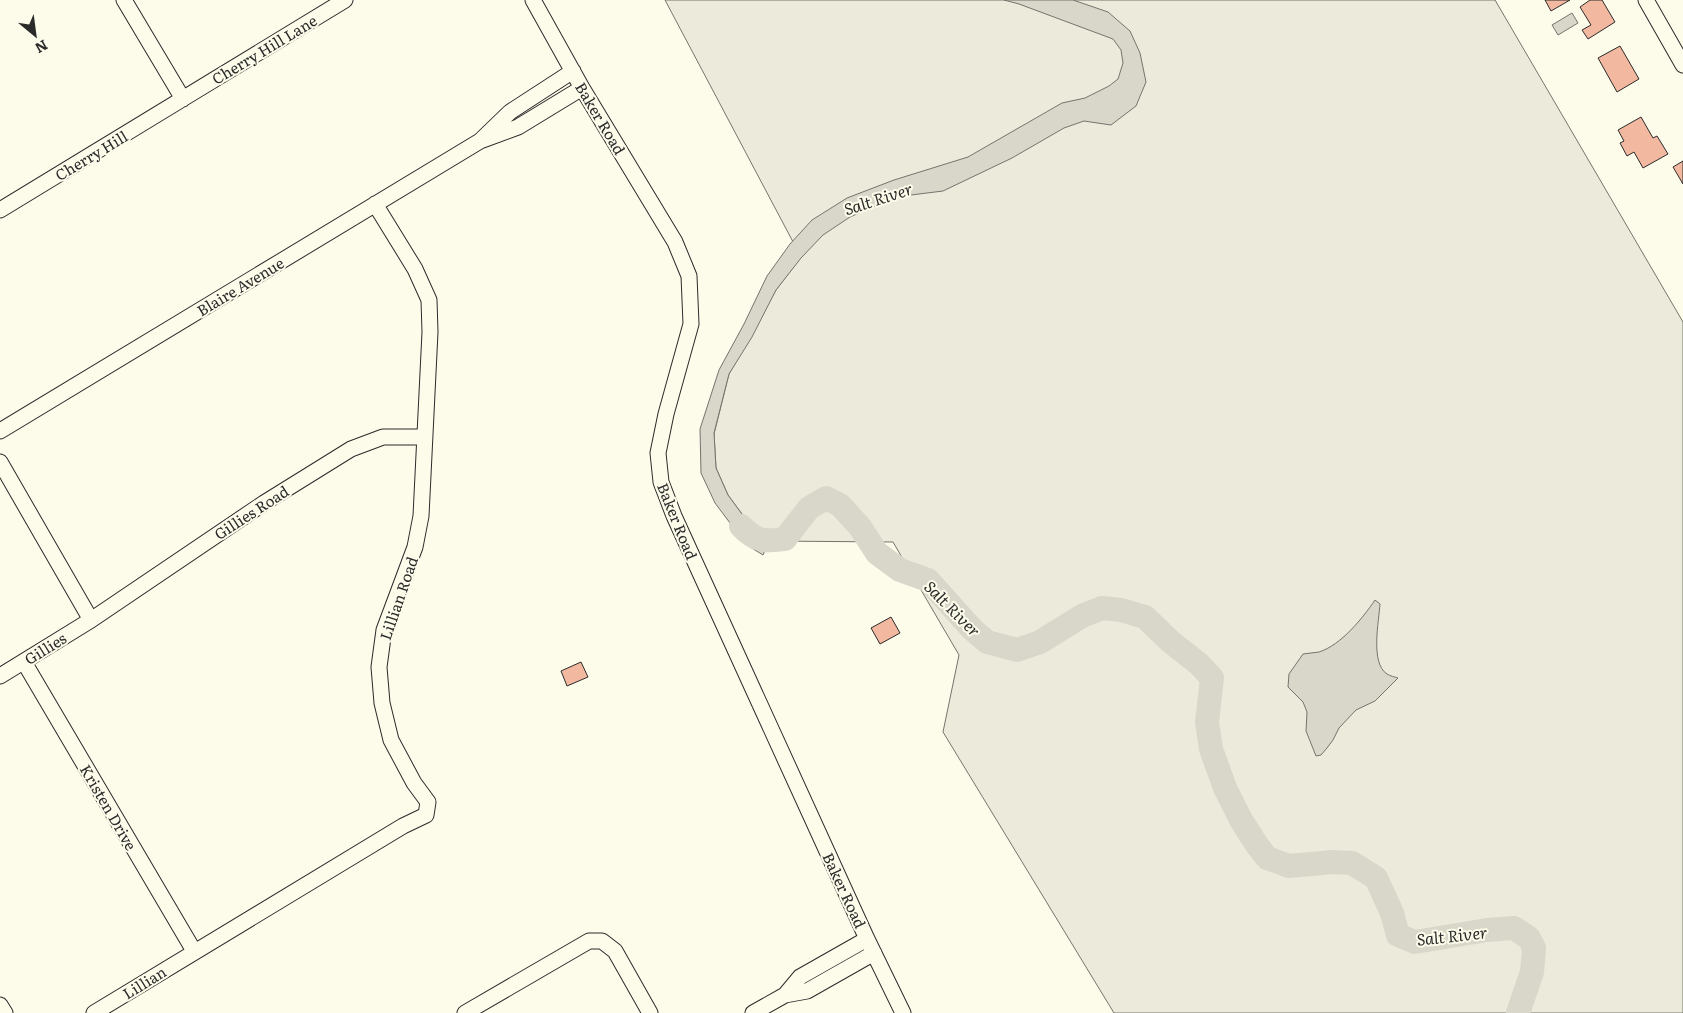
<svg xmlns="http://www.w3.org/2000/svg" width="1683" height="1013" font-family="Literata,serif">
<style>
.green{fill:#ecebdb;stroke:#74746e}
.water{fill:#d8d7c9;stroke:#74746e}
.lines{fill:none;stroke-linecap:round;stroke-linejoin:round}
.river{stroke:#d8d7c9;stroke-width:24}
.building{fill:#f2b8a0;stroke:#2b2b2b}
.minor-casing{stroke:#2b2b2b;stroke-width:17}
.minor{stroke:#fdfbea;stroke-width:15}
.labels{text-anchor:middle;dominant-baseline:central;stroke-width:4;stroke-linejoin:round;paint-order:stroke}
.street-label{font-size:15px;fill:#2b2b2b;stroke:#fdfbea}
.water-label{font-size:16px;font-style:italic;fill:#2b2b2b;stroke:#fdfbea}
</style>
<rect width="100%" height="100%" fill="#fdfbea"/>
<!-- green -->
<path class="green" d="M665 0H1495L1683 322V1013H1114L943 732 959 655 893 542 769 541 750 525 728 495 716 468 714 434 729 374 776 290 801 257Z"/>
<!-- water -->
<path class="water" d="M1004 0H1073L1108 12 1130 31 1140 53 1146 82 1136 106 1111 125 1084 121 1064 128 1012 158 943 191 895 197 850 217 823 235 801 258 776 290 752 337 729 374 714 433 716 468 728 495 750 525 769 541 763 555 750 547 739 535 715 503 701 473 700 429 719 370 744 324 767 276 790 244 812 220 847 198 894 180 968 157 1062 103 1085 98 1109 86 1118 79 1123 63 1121 50 1113 39 1019 4Z
M1572 13 1578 23 1558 35 1552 25Z
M1375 600 1380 604C1379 621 1370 663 1387 674 1390 676 1395 677 1398 678L1375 701 1356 710 1339 728 1333 740 1327 748 1321 755 1316 756 1306 731 1307 712 1303 702 1288 687 1289 674 1303 654C1308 653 1314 653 1319 652 1341 645 1362 619 1375 600Z"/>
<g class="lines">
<!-- river -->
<path class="river" d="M741 526C755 541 765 542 785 539L809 508 826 498 840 505 860 527 877 553 900 570 928 580 972 629 987 642 1017 650 1040 642 1082 616 1102 608 1121 610 1145 617 1171 642 1199 664 1212 678 1207 722 1211 749 1225 788 1241 820 1257 845 1267 858 1289 866 1333 862 1352 863 1376 878 1392 913 1398 935 1415 942 1487 930 1514 928 1529 938 1534 948 1532 972 1518 1013"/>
</g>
<!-- building -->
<path class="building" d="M1545 0H1570L1551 11Z
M1590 0H1602L1615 22 1588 39 1582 30 1591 25 1580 7Z
M1620 46 1639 79 1617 92 1598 58Z
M1641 117 1653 138 1657 136 1668 154 1643 168 1634 152 1627 156 1620 143 1624 141 1618 130Z
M1683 161V184L1673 167Z
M891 617 900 633 880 644 871 628Z
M581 662 588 677 567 686 561 671Z"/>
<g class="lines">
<defs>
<path id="minor" d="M124 0 183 99
M533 0 582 88 675 242 689 276 691 324 666 414 658 453 661 482 674 516 867 939 903 1013
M1646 0 1683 65
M573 71 510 112 480 141 518 127 582 88
M0 210 345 0
M0 431 480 141
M0 462 91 620
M24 662 194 951
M0 676 91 620 264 503 351 449 383 437H425
M867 939 800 977 785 995 807 991 874 953
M0 1005 5 1013
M94 1013 403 826 426 815 428 802 414 783 391 740 382 703 379 667 384 630 415 547 421 516 430 332 429 300 415 269 375 204
M465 1013 589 941H602L615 951 650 1013
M753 1013 785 995"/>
</defs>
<!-- minor casing -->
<use href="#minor" class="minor-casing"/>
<!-- minor -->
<use href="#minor" class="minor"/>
</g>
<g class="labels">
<!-- street labels -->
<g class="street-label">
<text transform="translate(264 49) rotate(-31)">Cherry Hill Lane</text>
<text transform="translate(601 118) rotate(59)">Baker Road</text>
<text transform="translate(91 155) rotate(-31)">Cherry Hill</text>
<text transform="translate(240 286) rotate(-31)">Blaire Avenue</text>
<text transform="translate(251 512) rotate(-33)">Gillies Road</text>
<text transform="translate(678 521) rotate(68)">Baker Road</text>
<text transform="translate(398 598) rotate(-71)">Lillian Road</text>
<text transform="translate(45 648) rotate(-32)">Gillies</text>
<text transform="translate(109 807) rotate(60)">Kristen Drive</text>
<text transform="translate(845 890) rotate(65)">Baker Road</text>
<text transform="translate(144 982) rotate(-32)">Lillian</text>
</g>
<!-- water labels -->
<g class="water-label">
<text transform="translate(878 198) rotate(-18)">Salt River</text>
<text transform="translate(953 608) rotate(45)">Salt River</text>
<text transform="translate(1452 935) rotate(-6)">Salt River</text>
</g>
</g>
<!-- north arrow -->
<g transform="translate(35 35) rotate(151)" stroke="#fdfbea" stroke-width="4" paint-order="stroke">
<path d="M0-4L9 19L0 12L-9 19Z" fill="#2b2b2b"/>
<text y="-8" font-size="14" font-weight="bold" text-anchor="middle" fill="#2b2b2b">N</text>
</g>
</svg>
